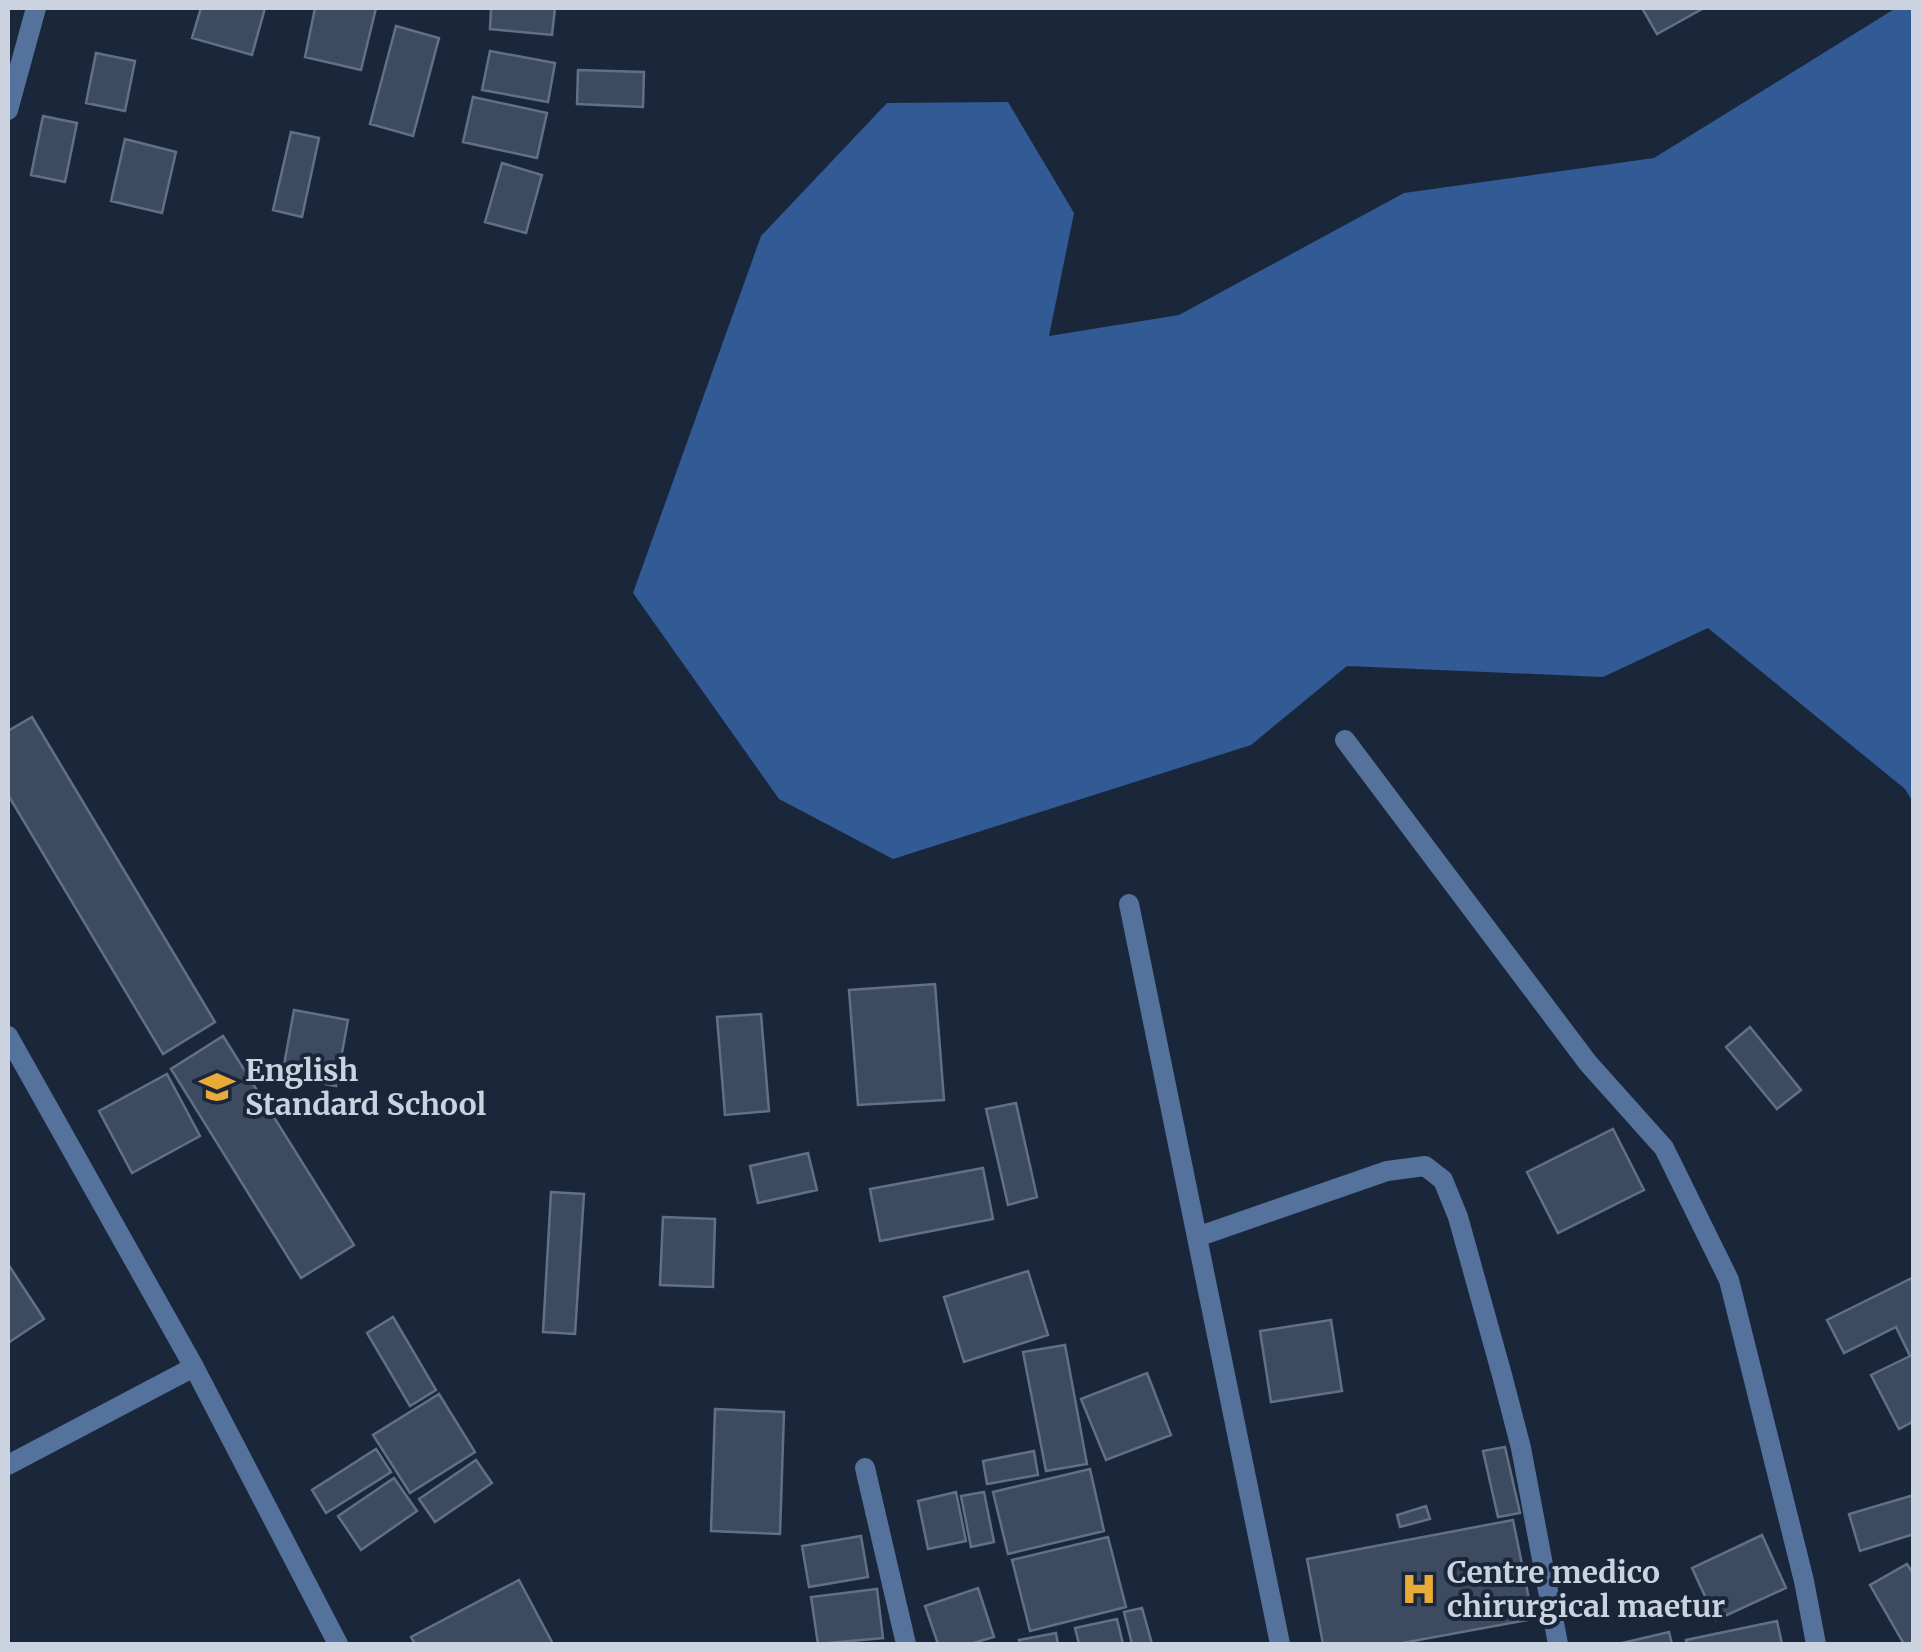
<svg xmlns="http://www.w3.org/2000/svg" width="1921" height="1652" font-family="Merriweather,serif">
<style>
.forest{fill:#325a94}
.building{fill:#3d4b60;stroke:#617086;stroke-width:2.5}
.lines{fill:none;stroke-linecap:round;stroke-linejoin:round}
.street{stroke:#55729c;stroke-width:20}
.labels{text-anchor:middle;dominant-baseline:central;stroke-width:8;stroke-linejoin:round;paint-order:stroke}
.poi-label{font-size:30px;font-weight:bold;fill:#cad3df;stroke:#1a273a;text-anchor:start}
</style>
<rect width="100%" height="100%" fill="#1a273a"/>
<!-- forest -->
<path class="forest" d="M1896 8H1914L1913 802 1905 789 1708 628 1603 677 1347 666 1251 745 893 859 779 799 633 593 761 236 887 103 1008 102 1074 213 1049 336 1179 315 1404 193 1654 158Z"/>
<!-- building -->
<path class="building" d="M201 8H265L252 55 192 38Z
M315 8H376L361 70 305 57Z
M491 8H555L552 35 490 29Z
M1642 8H1704L1657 34Z
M396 26 439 38 413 136 370 124Z
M490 51 555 63 548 102 482 90Z
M96 53 135 61 125 111 86 103Z
M578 70 644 72 643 107 577 104Z
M473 97 547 113 537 158 463 142Z
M43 116 77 123 65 182 31 175Z
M291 132 319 138 302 217 273 210Z
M125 139 176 152 162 213 111 201Z
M502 163 542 175 526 233 485 222Z
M32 717 215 1022 163 1054 8 795V731Z
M935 984 944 1100 858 1105 849 990Z
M294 1010 348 1020 336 1086 282 1076Z
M761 1014 769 1111 725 1115 717 1017Z
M1750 1027 1801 1090 1777 1109 1726 1047Z
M223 1036 354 1245 301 1278 171 1069Z
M167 1074 200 1136 132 1173 99 1111Z
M1016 1103 1037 1197 1008 1205 986 1109Z
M1613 1129 1644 1190 1558 1233 1527 1172Z
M808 1153 817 1190 758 1203 750 1166Z
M983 1168 993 1219 880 1241 870 1189Z
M551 1192 584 1194 575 1334 543 1332Z
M663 1217 715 1219 713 1287 660 1285Z
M8 1264 44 1319 8 1343Z
M1028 1271 1048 1335 964 1362 944 1297Z
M1914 1277V1421L1899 1429 1871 1375 1910 1356 1896 1327 1844 1353 1827 1320Z
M393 1317 436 1390 410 1406 367 1333Z
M1331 1320 1342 1391 1271 1402 1260 1331Z
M1065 1345 1087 1464 1046 1471 1023 1352Z
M1147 1373 1171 1435 1106 1460 1081 1399Z
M439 1394 475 1452 410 1493 373 1435Z
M715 1409 784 1412 780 1534 711 1531Z
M1505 1447 1520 1513 1498 1517 1483 1451Z
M376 1449 391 1472 326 1513 312 1490Z
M1034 1451 1038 1475 987 1484 983 1461Z
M476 1460 492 1483 435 1522 419 1499Z
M1090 1469 1104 1531 1008 1554 993 1492Z
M394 1478 417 1511 361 1550 338 1516Z
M956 1492 966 1541 928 1549 918 1501Z
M984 1492 994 1542 971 1547 961 1496Z
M1914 1495V1534L1860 1551 1849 1514Z
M1426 1506 1430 1519 1400 1527 1397 1515Z
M1513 1520 1533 1619 1397 1644H1323L1307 1559Z
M1762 1535 1786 1588 1716 1620 1692 1568Z
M861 1536 868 1577 809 1587 802 1546Z
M1108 1537 1126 1607 1030 1631 1012 1560Z
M1907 1564 1914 1575V1644H1904L1870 1585Z
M519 1580 553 1644H415L411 1637Z
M978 1588 994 1637 970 1644H938L925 1606Z
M877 1589 883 1638 818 1644 811 1597Z
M1142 1608 1152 1644H1132L1124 1612Z
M1117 1619 1123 1644H1079L1075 1628Z
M1777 1621 1782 1644H1687L1686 1640Z
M1669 1632 1672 1644H1618Z
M1056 1633 1058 1644H1020L1019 1640Z"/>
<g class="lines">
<!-- street -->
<path class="street" d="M8 110 36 8
M1345 740 1588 1063 1664 1148 1729 1280 1804 1581 1816 1644
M1129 904 1280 1644
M8 1036 194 1367 338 1644
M1197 1237 1387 1171 1425 1166 1443 1180 1458 1217 1502 1375 1521 1448 1558 1644
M8 1465 194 1367
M865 1468 906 1644"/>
</g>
<!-- icons -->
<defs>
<symbol id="school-bare" viewBox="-9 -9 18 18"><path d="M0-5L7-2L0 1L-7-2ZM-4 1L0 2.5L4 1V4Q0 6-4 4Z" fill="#eaaa38" stroke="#1a273a" stroke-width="2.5" paint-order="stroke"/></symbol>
<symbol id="hospital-bare" viewBox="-9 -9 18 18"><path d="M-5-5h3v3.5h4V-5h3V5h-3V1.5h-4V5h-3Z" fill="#eaaa38" stroke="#1a273a" stroke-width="2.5" paint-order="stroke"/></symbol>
</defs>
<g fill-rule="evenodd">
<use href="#school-bare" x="192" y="1062" width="50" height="50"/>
<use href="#hospital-bare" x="1394" y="1564" width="50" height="50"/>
</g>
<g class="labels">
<!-- poi labels -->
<g class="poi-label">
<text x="245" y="1070">English<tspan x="245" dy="34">Standard School</tspan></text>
<text x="1447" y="1572">Centre medico<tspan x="1447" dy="34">chirurgical maetur</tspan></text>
</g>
</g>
<!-- border -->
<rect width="1921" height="1652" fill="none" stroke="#cad3df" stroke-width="20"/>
</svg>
